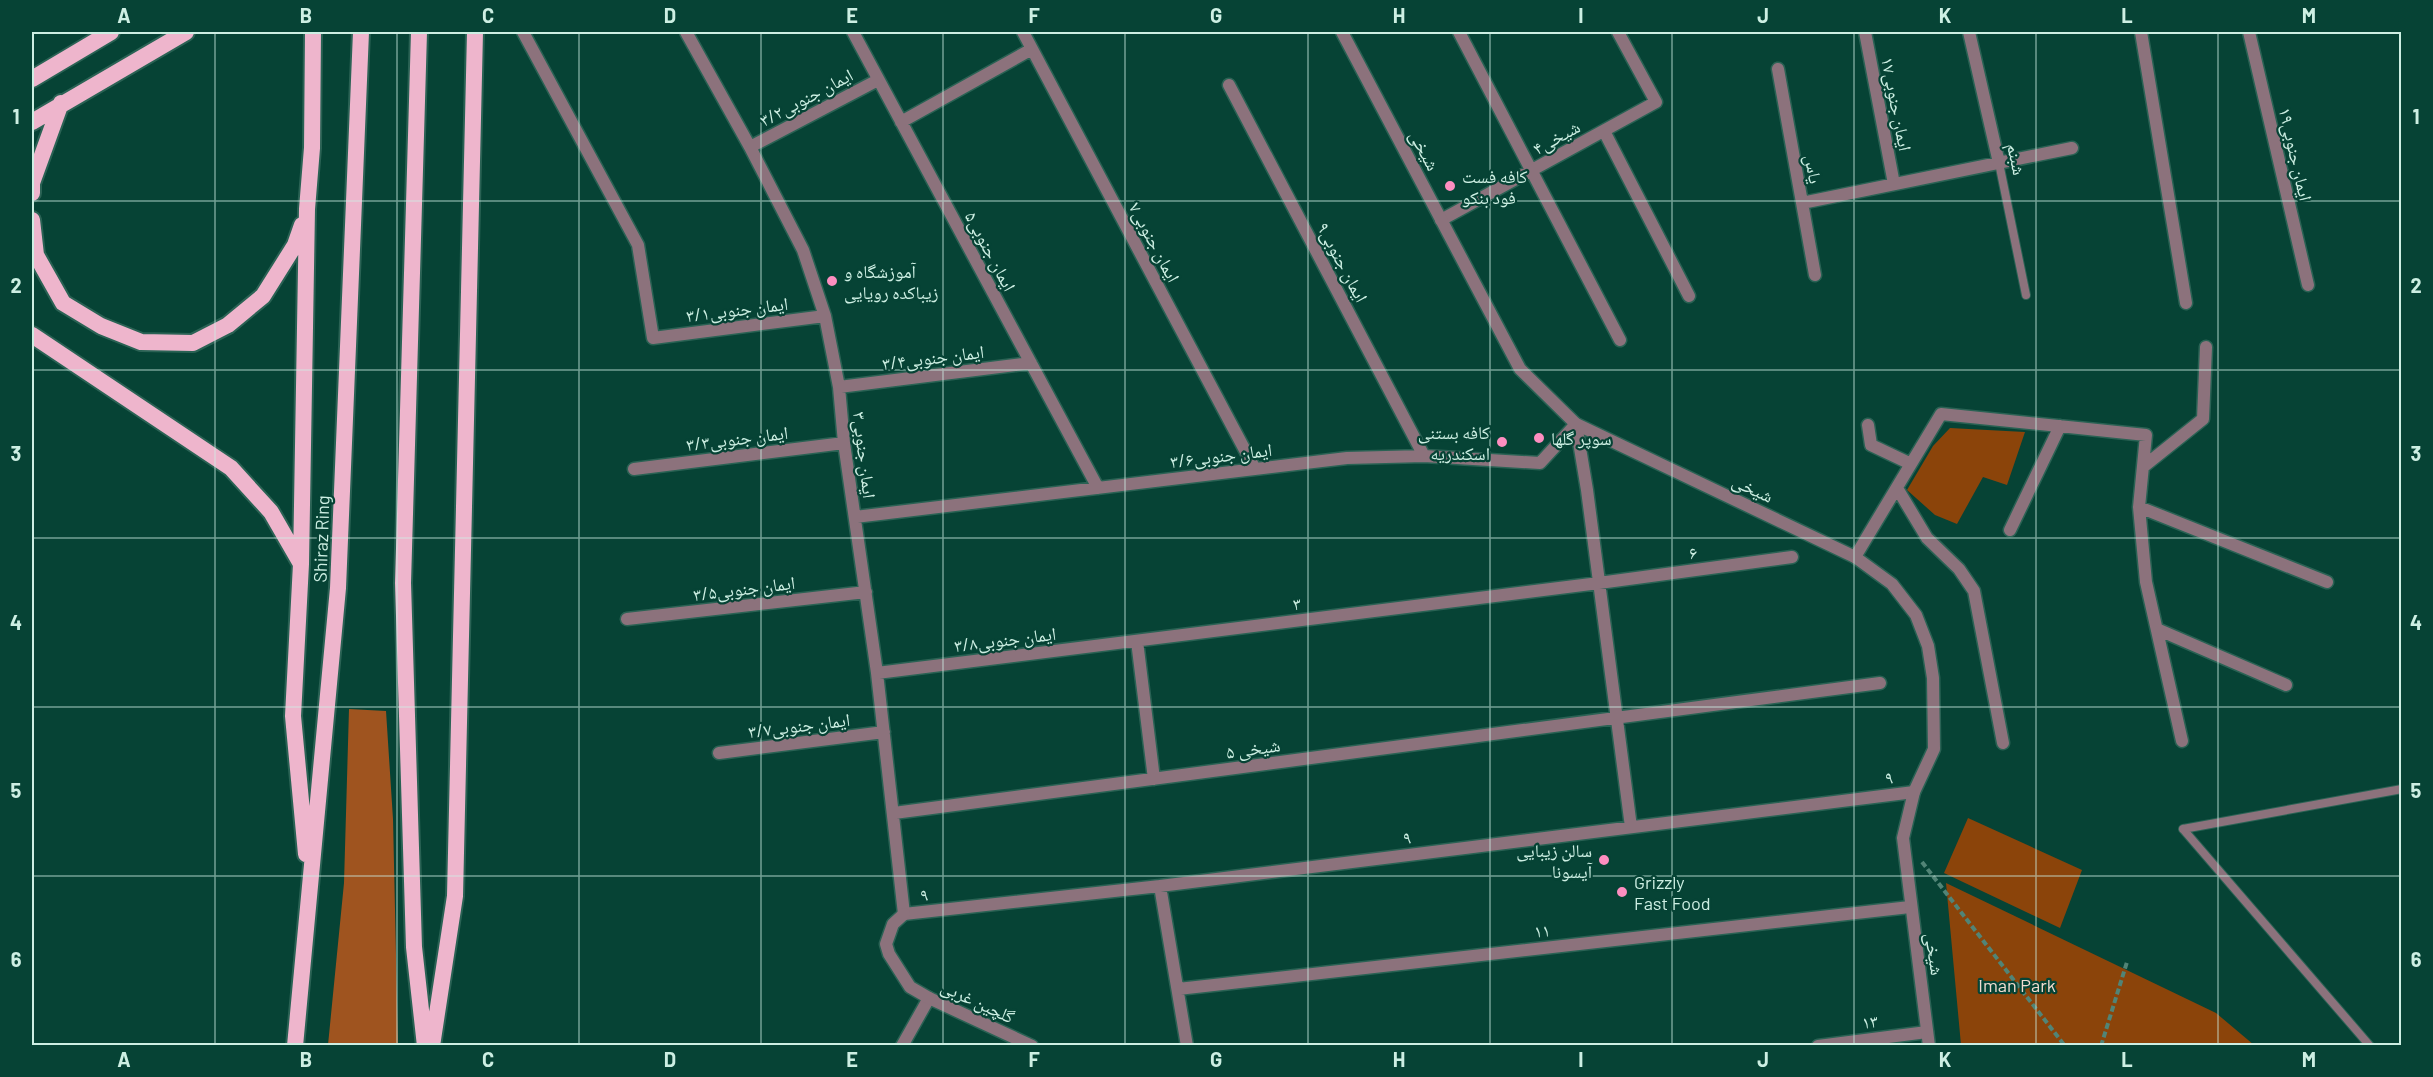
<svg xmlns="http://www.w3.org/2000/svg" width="2433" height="1077" font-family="Barlow,'Noto Naskh Arabic',sans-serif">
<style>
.green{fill:#8b440a}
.forest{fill:#9f541f}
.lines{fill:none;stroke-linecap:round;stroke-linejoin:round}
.service-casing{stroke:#2a6254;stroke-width:10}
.minor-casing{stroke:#2a6254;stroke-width:15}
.tertiary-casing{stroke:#2a6254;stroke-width:15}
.trunk-casing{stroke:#2a6254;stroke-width:20}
.path{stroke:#518476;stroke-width:4;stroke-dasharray:6 3;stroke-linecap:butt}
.service{stroke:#8c727c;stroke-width:8}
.minor{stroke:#8c727c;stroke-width:12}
.tertiary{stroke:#8c727c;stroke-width:12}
.trunk{stroke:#eeb5cc;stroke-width:16}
.grid{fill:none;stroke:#cdefe3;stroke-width:1.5;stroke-opacity:0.55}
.poi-dot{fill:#fd8ec0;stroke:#064335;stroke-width:2}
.labels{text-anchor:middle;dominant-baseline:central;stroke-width:4.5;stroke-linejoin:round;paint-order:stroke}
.street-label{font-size:18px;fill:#cdefe3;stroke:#064335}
.poi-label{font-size:18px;fill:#cdefe3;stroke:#064335;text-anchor:start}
.park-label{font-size:18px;fill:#f2dcd0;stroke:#064335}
.neatline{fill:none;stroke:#cdefe3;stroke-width:2}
.grid-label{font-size:20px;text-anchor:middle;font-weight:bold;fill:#cdefe3}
</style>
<rect width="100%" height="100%" fill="#064335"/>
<!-- green -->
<path class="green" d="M1950 428 2025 432 2007 485 1983 477 1957 524 1935 515 1907 490 1933 446Z
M1968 818 2082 870 2060 928 1944 873Z
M1946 883 2216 1013 2254 1045H1961Z"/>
<!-- forest -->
<path class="forest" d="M349 709 386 711 393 819 398 1045H328L344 883Z"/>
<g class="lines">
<defs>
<path id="service" d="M1999 163 2026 295
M2183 829 2370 1046
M2183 829 2402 789"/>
<path id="minor" d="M523 32 638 245 653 338 825 316
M686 32 750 147 803 250 825 316 839 387 844 443 877 673 904 914 1160 886 1914 792
M853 32 1098 488
M1023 32 1255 469
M1459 32 1620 340
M1865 32 1894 184
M1969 32 1999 163
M2141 32 2186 303
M2249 32 2308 285
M1778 69 1815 275
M1229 85 1424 456
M901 122 1032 49
M1604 131 1689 296
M750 147 878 80
M1802 203 2072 148
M1441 220 1656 102 1618 32
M839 387 1031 363
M1576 424 1587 490 1631 827
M1868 425 1871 445 1911 464
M2143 467 2203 419 2206 347
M634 469 844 443
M1897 488 1927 538 1959 569 1974 591 2003 743
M2139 507 2327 582
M855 517 1347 458 1424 456 1540 463 1576 424
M2010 530 2060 426
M1855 557 1941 414 2146 435 2139 507 2146 582 2182 741
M627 619 866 592
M2159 630 2286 685
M1137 641 1154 779
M877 673 1599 583 1792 557
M719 753 884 732
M894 813 1880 683
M1160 886 1187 1046
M1178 989 1910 907
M902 1046 929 998
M1818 1046 1927 1032"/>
<path id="tertiary" d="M1342 32 1520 369 1576 424 1855 557 1892 584 1916 615 1928 646 1933 678 1934 749 1914 792 1903 838 1929 1046
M904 914 893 924 886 944 889 954 910 987 929 998 1032 1046"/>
<path id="trunk" d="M419 32 403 583 414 947 425 1046
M32 79 111 32
M32 122 186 32
M32 193V183L61 103
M32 220 36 255 63 303 101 326 141 342 193 343 228 325 263 296 295 245 302 225
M32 335 231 468 271 512 301 564
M306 854 293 716 301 564 307 209 312 148 313 32
M295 1046 338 588 361 32
M432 1046 455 896 475 32"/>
</defs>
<!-- service casing -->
<use href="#service" class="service-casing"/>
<!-- minor casing -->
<use href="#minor" class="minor-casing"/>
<!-- tertiary casing -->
<use href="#tertiary" class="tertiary-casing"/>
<!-- trunk casing -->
<use href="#trunk" class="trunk-casing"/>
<!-- path -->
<path class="path" d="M1922 862 2065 1046
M2101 1046 2127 962"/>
<!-- service -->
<use href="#service" class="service"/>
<!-- minor -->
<use href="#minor" class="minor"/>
<!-- tertiary -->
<use href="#tertiary" class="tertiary"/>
<!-- trunk -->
<use href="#trunk" class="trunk"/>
</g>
<!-- grid -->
<path class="grid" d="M215 32V1046M397 32V1046M579 32V1046M761 32V1046M943 32V1046M1125 32V1046M1308 32V1046M1490 32V1046M1672 32V1046M1854 32V1046M2036 32V1046M2218 32V1046M32 201H2402M32 370H2402M32 538H2402M32 707H2402M32 876H2402"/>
<!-- markers -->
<g class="poi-dot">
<circle cx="1450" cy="186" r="6"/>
<circle cx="832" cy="281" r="6"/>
<circle cx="1539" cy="438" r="6"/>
<circle cx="1502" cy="442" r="6"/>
<circle cx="1604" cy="860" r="6"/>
<circle cx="1622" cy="892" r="6"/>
</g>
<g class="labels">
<!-- street labels -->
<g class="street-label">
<text transform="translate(806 97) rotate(-28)">ایمان جنوبی۳/۲</text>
<text transform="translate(1897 104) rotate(79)">ایمان جنوبی۱۷</text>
<text transform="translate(1556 137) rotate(-29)">شیخی۴</text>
<text transform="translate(1425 150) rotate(62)">شیخی</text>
<text transform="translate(2296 154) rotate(77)">ایمان جنوبی۱۹</text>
<text transform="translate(2017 159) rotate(78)">شبنم</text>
<text transform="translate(1814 169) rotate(80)">یاس</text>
<text transform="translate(1155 242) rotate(62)">ایمان جنوبی۷</text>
<text transform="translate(991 251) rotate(62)">ایمان جنوبی۵</text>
<text transform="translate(1343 262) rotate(62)">ایمان جنوبی۹</text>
<text transform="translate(737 309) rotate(-7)">ایمان جنوبی۳/۱</text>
<text transform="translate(933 357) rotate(-7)">ایمان جنوبی۳/۴</text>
<text transform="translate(737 438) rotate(-7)">ایمان جنوبی۳/۳</text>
<text transform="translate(865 455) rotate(83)">ایمان جنوبی۳</text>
<text transform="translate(1221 455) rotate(-7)">ایمان جنوبی۳/۶</text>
<text transform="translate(1753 488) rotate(25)">شیخی</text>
<text transform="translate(321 539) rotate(-88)">Shiraz Ring</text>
<text transform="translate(1693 552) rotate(-8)">۶</text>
<text transform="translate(744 588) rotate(-7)">ایمان جنوبی۳/۵</text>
<text transform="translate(1297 603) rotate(-7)">۳</text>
<text transform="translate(1005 639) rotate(-7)">ایمان جنوبی۳/۸</text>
<text transform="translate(799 725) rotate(-7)">ایمان جنوبی۳/۷</text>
<text transform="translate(1253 748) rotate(-8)">شیخی ۵</text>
<text transform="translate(1889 777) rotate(-7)">۹</text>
<text transform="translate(1407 837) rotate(-7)">۹</text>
<text transform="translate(924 894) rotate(-6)">۹</text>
<text transform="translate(1542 930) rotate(-6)">۱۱</text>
<text transform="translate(1935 954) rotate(82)">شیخی</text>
<text transform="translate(978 1001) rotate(25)">گلچین غربی</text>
<text transform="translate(1870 1021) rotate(-7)">۱۳</text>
</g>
<!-- poi labels -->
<g class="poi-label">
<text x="1462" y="176">کافه فست<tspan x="1462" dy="21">فود بنکو</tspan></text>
<text x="844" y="271">آموزشگاه و<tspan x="844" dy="21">زیباکده رویایی</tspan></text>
<text x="1490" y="432" text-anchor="end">کافه بستنی<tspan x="1490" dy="21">اسکندریه</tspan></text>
<text x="1551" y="438">سوپر گلها</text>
<text x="1592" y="850" text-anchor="end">سالن زیبایی<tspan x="1592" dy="21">آیسونا</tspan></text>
<text x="1634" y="882">Grizzly<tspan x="1634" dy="21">Fast Food</tspan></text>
</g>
<!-- park labels -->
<g class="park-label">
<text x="2017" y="985">Iman Park</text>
</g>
</g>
<!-- border -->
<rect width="2433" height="1077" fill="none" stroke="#064335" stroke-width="66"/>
<rect x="33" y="33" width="2367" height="1011" class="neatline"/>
<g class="grid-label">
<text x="124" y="23">A</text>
<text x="306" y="23">B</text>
<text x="488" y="23">C</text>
<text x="670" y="23">D</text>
<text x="852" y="23">E</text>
<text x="1034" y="23">F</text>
<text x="1216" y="23">G</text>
<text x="1399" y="23">H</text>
<text x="1581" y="23">I</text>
<text x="1763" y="23">J</text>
<text x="1945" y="23">K</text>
<text x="2127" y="23">L</text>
<text x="2309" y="23">M</text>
<text x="16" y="124">1</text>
<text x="2416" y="124">1</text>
<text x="16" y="293">2</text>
<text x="2416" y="293">2</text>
<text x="16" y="461">3</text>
<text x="2416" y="461">3</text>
<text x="16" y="630">4</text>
<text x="2416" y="630">4</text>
<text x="16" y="798">5</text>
<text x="2416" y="798">5</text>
<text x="16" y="967">6</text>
<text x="2416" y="967">6</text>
<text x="124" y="1067">A</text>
<text x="306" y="1067">B</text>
<text x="488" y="1067">C</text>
<text x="670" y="1067">D</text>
<text x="852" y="1067">E</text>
<text x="1034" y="1067">F</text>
<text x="1216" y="1067">G</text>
<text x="1399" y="1067">H</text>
<text x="1581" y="1067">I</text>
<text x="1763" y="1067">J</text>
<text x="1945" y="1067">K</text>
<text x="2127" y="1067">L</text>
<text x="2309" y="1067">M</text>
</g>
</svg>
